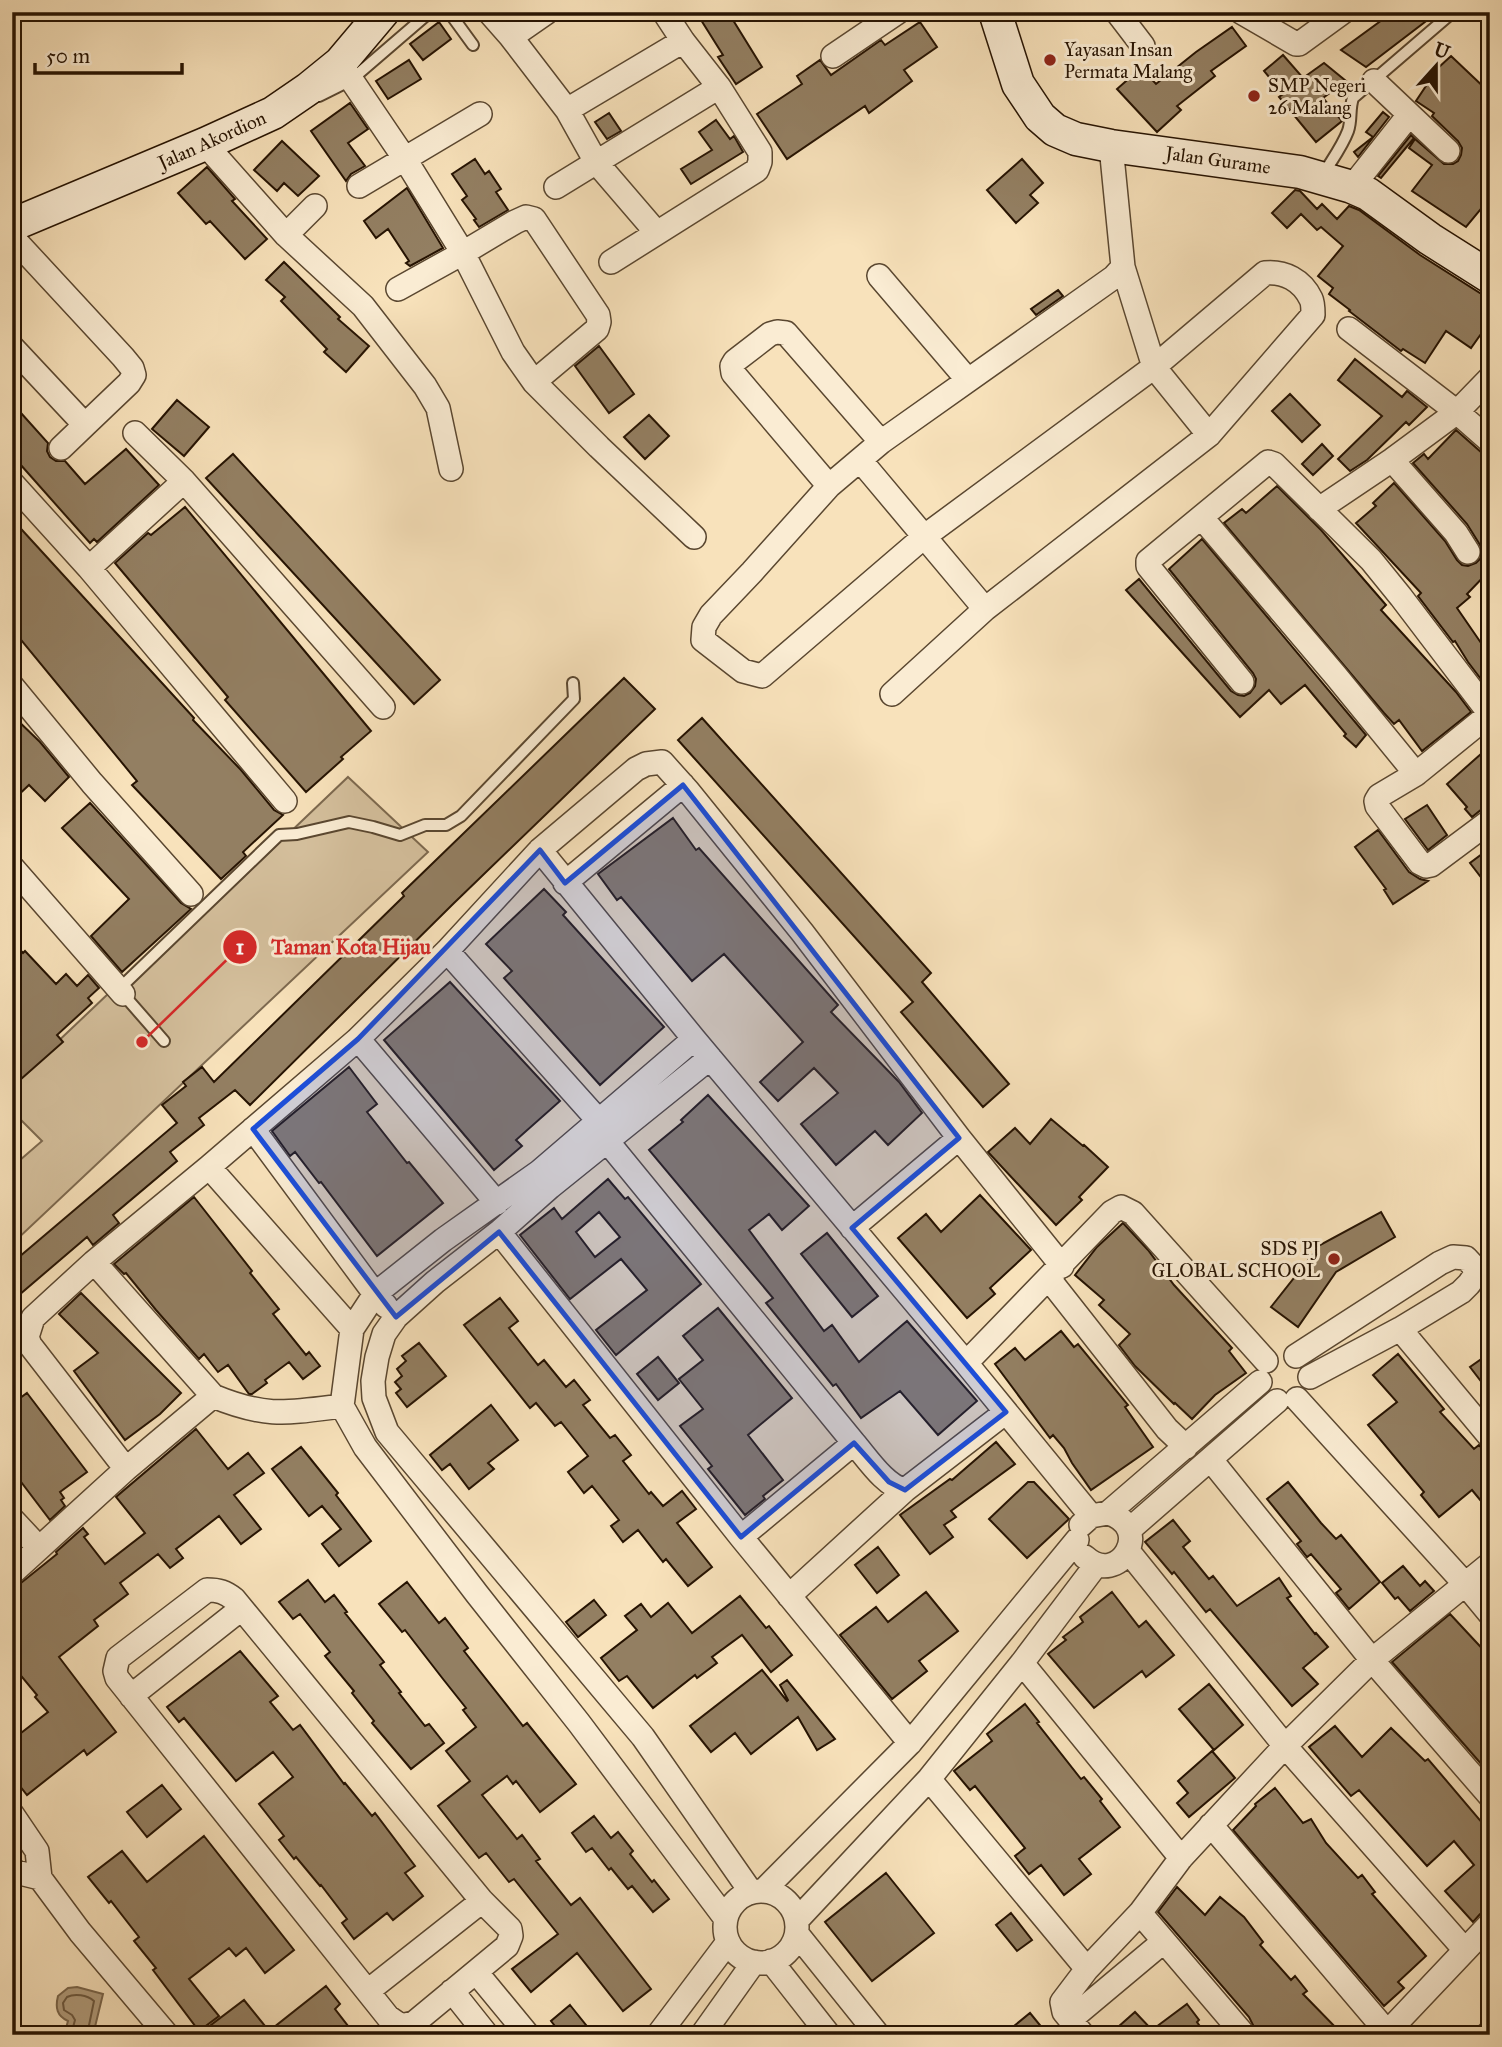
<svg xmlns="http://www.w3.org/2000/svg" width="1502" height="2047" font-family="'IM FELL Great Primer',serif">
<style>
.green{fill:#d4bf9c;stroke:#7d694f;stroke-width:2}
.water{fill:#b19c7c;stroke:#79654b;stroke-width:2}
.lines{fill:none;stroke-linecap:round;stroke-linejoin:round}
.shore{stroke:#6c583f;stroke-width:2}
.stream{stroke:#79654b;stroke-width:6}
.building{fill:#937f62;stroke:#261302;stroke-width:2;fill-rule:evenodd}
.lane-casing{stroke:#5a4730;stroke-width:14}
.street-casing{stroke:#5a4730;stroke-width:26}
.secondary-casing{stroke:#261302;stroke-width:35}
.lane{stroke:#faecd3;stroke-width:10}
.street{stroke:#faecd3;stroke-width:23}
.secondary{stroke:#faecd3;stroke-width:32}
.marked{fill:#1d4ed8;fill-opacity:0.2;stroke:#1d4ed8;stroke-width:5;stroke-linejoin:round}
.poi-dot{fill:#8f2418;stroke:#faecd3;stroke-width:2.5}
.labels{text-anchor:middle;dominant-baseline:central;stroke-width:6;stroke-linejoin:round;paint-order:stroke}
.poi-label{font-size:19px;fill:#261302;stroke:#faecd3;text-anchor:start}
.street-label{font-size:19px;fill:#261302;stroke:#faecd3}
.leader{fill:none;stroke:#d62828;stroke-width:2.5}
.callout-dot{fill:#d62828;stroke:#faecd3;stroke-width:2.5}
.mark-label{font-size:21px;text-anchor:middle;font-weight:bold;fill:#fff}
.callout-label{font-size:21px;text-anchor:middle;font-weight:bold;fill:#d62828;stroke:#faecd3;stroke-width:6;stroke-linejoin:round;paint-order:stroke}
</style>
<rect width="100%" height="100%" fill="#f8e2bb"/>
<filter id="stains"><feTurbulence type="fractalNoise" baseFrequency=".00286" numOctaves="4"/><feColorMatrix values="0 0 0 0 .2 0 0 0 0 .09 0 0 0 0 .02 0 0 0 .5 -.17"/></filter>
<radialGradient id="worn" r=".72"><stop offset=".6" stop-color="#630" stop-opacity="0"/><stop offset="1" stop-color="#630" stop-opacity=".3"/></radialGradient>
<!-- green -->
<path class="green" d="M348 777 428 852 12 1244V1167L42 1141 12 1111V1085L109 993 115 999Z"/>
<!-- water -->
<path class="water" d="M77 1987 103 1994 93 2035H64L68 2021C57 2016 55 2008 58 1996L68 1988Z"/>
<g class="lines">
<!-- shore -->
<path class="shore" d="M71 2035 75 2020 72 2015 64 2010 63 2003 67 1997C75 1993 87 1995 94 2001L87 2035"/>
<!-- stream -->
<path class="stream" d="M12 1369V1373"/>
</g>
<!-- building -->
<path class="building" d="M696 12H728L762 67 736 84 718 57 723 55Z
M1393 12H1438L1366 67 1341 50Z
M439 22 451 39 423 60 410 44Z
M920 22 937 47 904 70 912 81 869 113 865 106 787 159 757 114 802 84 797 76 820 60 831 75 881 40 885 45Z
M1232 27 1246 46 1211 71 1215 76 1177 106 1181 110 1157 132 1117 89 1141 68 1156 84 1196 52Z
M1283 55 1303 78 1324 63 1346 81 1323 98 1342 121 1316 142 1279 97 1283 94 1264 71Z
M1451 56 1490 93V198L1466 227 1412 191 1432 165 1409 148 1415 139 1444 164H1453L1458 161 1461 155 1462 148 1458 141 1432 116 1434 113 1416 101 1438 68Z
M409 60 421 79 388 99 376 81Z
M350 103 368 129 348 143 365 166 351 174 346 181 311 131Z
M1383 112 1389 117 1358 157 1354 152 1373 137 1366 132Z
M609 113 621 131 607 139 595 122Z
M716 120 730 139 734 136 743 152 691 184 681 169 712 150 699 132Z
M1411 135 1414 138 1381 178 1378 176Z
M282 141 319 176 298 196 284 183 277 191 254 170Z
M475 159 485 174 489 171 501 189 496 192 508 210 479 227 474 220 476 219 462 200 467 196 452 174Z
M1022 159 1043 183 1030 195 1038 203 1016 223 987 190Z
M207 167 235 199 232 201 267 239 245 259 210 221 206 224 178 193Z
M407 188 443 248 410 266 406 263 409 261 388 229 376 238 364 221Z
M1295 190 1300 191 1317 209 1322 204 1337 219 1349 206 1359 210 1420 255 1480 293 1490 295V326L1483 335 1481 334 1471 348 1446 331 1425 363 1403 349 1401 351 1349 311 1350 310 1329 294 1333 288 1318 276 1343 246 1321 227 1317 230 1301 214 1287 228 1272 213Z
M284 262 340 317 338 319 369 346 346 372 324 352 327 349 281 301 285 297 266 280Z
M1058 290 1063 296 1036 315 1031 309Z
M599 346 634 394 609 413 575 366Z
M1355 359 1402 397 1407 391 1427 407 1409 425 1406 422 1367 460 1350 471 1338 459 1382 416 1338 380Z
M1290 394 1320 425 1302 442 1272 411Z
M177 400 209 427 184 456 152 429Z
M12 403 48 443 47 451 50 457 56 461H65L85 484 126 449 159 485 97 542 94 539 90 543 12 455Z
M649 415 669 436 645 459 624 437Z
M1456 430 1481 452 1490 455V570L1467 594 1470 597 1457 608 1490 656V691L1468 662 1455 641 1453 642 1418 596 1421 593 1356 523 1376 506 1373 503 1394 483 1445 541 1457 560 1462 565 1468 566 1476 563 1480 559 1482 552 1480 545 1467 524 1413 463 1424 454 1428 459Z
M1322 444 1333 456 1313 475 1302 464Z
M233 454 440 680 414 704 206 478Z
M1277 486 1321 530 1386 605 1381 610 1456 692 1471 712 1422 751 1399 720 1394 724 1384 713 1224 523 1242 509 1246 513Z
M185 507 371 731 341 757 343 759 306 792 225 700 228 697 115 563 148 533 151 535Z
M12 519 194 718 193 720 241 770 274 810 283 815 243 852 246 856 221 879 132 785 137 781 12 629Z
M1202 539 1366 735 1356 747 1344 736 1346 734 1305 685 1281 704 1269 690 1240 717 1126 590 1139 579 1231 691 1238 695 1244 696 1250 693 1255 686 1256 679 1253 673 1169 569Z
M624 678 655 709 453 904 250 1105 235 1090 199 1118 204 1125 170 1152 177 1161 113 1215 119 1223 93 1245 87 1237 12 1301V1263L177 1123 162 1105 186 1086 183 1082 202 1067 214 1082 404 896 402 893Z
M12 715 40 742 69 777 45 801 29 785 12 801Z
M702 718 931 973 922 982 1009 1084 983 1107 901 1012 913 1002 678 740Z
M1490 746V807L1482 809 1472 817 1465 809 1467 807 1447 784Z
M90 803 181 903 191 909 122 972 91 936 129 899 62 828Z
M1427 805 1447 835 1428 850 1405 819Z
M673 818 696 850 699 848 838 1005 831 1012 899 1082 922 1113 888 1145 875 1131 836 1165 801 1124 838 1093 814 1068 778 1101 760 1082 803 1042 724 954 692 981 621 897 617 900 598 874Z
M1378 830 1409 872 1420 879 1428 881 1393 904 1384 890 1386 889 1355 847Z
M1490 848V889L1470 863Z
M544 889 566 912 563 915 664 1027 600 1085 504 978 512 971 486 944Z
M12 941 23 953 25 951 56 984 66 974 77 986 88 975 99 988 88 998 92 1003 57 1035 63 1042 12 1087Z
M450 982 560 1101 516 1140 522 1146 494 1170 384 1040Z
M349 1067 377 1104 367 1112 407 1163 409 1162 443 1203 377 1256 321 1182 319 1183 295 1152 290 1156 272 1131Z
M708 1095 809 1206 782 1230 769 1214 749 1230 824 1331 832 1325 859 1362 907 1321 977 1401 938 1435 900 1391 861 1418 836 1384 833 1386 766 1303 773 1298 649 1150 683 1122 681 1120Z
M1051 1119 1083 1146 1084 1145 1108 1167 1079 1197 1082 1200 1056 1225 988 1152 1015 1128 1030 1144Z
M608 1179 625 1199 628 1197 701 1284 616 1355 596 1330 647 1290 621 1259 570 1299 520 1235 554 1208 562 1219ZM599 1212 620 1237 595 1257 576 1232Z
M980 1195 1031 1250 990 1288 995 1294 967 1318 898 1238 926 1214 941 1232Z
M194 1197 252 1271 250 1273 279 1309 273 1314 306 1355 309 1352 320 1366 303 1379 289 1362 265 1380 267 1383 252 1394H249L228 1365 218 1372 204 1354 199 1359 156 1310 126 1273 124 1274 114 1264Z
M1381 1212 1395 1237 1336 1272 1298 1327 1271 1307 1320 1245Z
M1123 1223 1148 1250 1174 1285 1232 1348 1229 1351 1246 1373 1215 1395 1192 1419 1175 1403 1174 1404 1135 1366 1119 1345 1130 1334 1099 1305 1104 1300 1075 1275 1097 1247Z
M827 1233 878 1296 852 1317 801 1254Z
M81 1293 181 1393 160 1414 125 1440 74 1371 98 1353 59 1314Z
M500 1298 518 1321 509 1328 538 1365 544 1360 566 1387 574 1380 590 1400 583 1405 610 1438 615 1435 631 1455 623 1461 649 1494 651 1492 663 1506 682 1491 696 1509 677 1523 712 1567 688 1586 666 1559 663 1562 638 1530 623 1542 611 1526 619 1520 592 1486 584 1493 568 1472 588 1456 561 1422 555 1426 536 1403 530 1408 464 1325Z
M718 1308 792 1398 748 1435 783 1480 763 1496 765 1499 745 1515 708 1469 712 1466 680 1426 703 1409 679 1379 703 1360 683 1336Z
M1061 1331 1074 1347 1078 1344 1128 1405 1125 1407 1153 1447 1091 1490 1072 1463 1064 1448 1053 1435 1050 1438 995 1364 1015 1348 1025 1360Z
M419 1343 446 1376 407 1407 396 1393 401 1389 395 1382 402 1376 397 1369 406 1361 402 1356Z
M1490 1353V1393L1470 1367Z
M1398 1354 1444 1409 1440 1412 1474 1449 1479 1445 1490 1459V1512L1472 1490 1439 1517 1421 1495 1424 1492 1368 1425 1397 1402 1373 1375Z
M658 1357 679 1383 658 1400 637 1374Z
M27 1393 87 1472 60 1492 64 1498 61 1500 65 1506 50 1520 12 1470V1404Z
M491 1405 518 1440 488 1463 494 1469 469 1489 450 1464 442 1470 430 1455Z
M196 1429 228 1469 248 1453 264 1473 234 1495 261 1529 241 1544 219 1516 176 1549 183 1558 170 1568 158 1554 120 1583 128 1594 94 1620 98 1626 59 1657 116 1732 87 1755 84 1750 27 1795 12 1776V1740L48 1712 35 1697 37 1695 12 1665V1587L21 1583 57 1554 56 1552 83 1528 88 1534 84 1537 105 1564 145 1533 116 1497Z
M996 1442 1015 1464 951 1511 956 1517 944 1525 953 1537 930 1554 900 1515 950 1479 952 1480Z
M301 1447 338 1493 336 1495 371 1541 339 1566 322 1544 341 1529 322 1506 309 1516 272 1469Z
M1028 1482H1034L1069 1519 1027 1558 989 1519Z
M1288 1482 1321 1523 1336 1539 1341 1535 1380 1582 1349 1609 1336 1593 1341 1589 1311 1554 1307 1557 1297 1544 1301 1541 1267 1499Z
M1173 1520 1190 1541 1183 1547 1209 1579 1213 1576 1237 1606 1279 1578 1291 1596 1287 1598 1315 1634 1316 1633 1328 1647 1303 1668 1318 1684 1292 1706 1210 1609 1206 1612 1174 1572 1172 1574 1145 1542Z
M878 1547 899 1575 877 1593 855 1565Z
M1403 1566 1420 1586 1425 1581 1434 1591 1410 1611 1398 1597 1395 1599 1382 1583Z
M308 1580 325 1602 334 1595 347 1612 345 1613 384 1662 380 1665 401 1692 399 1693 425 1726 429 1724 444 1743 411 1769 372 1723 374 1721 352 1693 354 1691 325 1656 330 1652 300 1614 293 1619 279 1602Z
M407 1582 439 1623 445 1618 468 1648 464 1651 523 1726 527 1723 576 1784 540 1812 516 1781 513 1784 507 1776 482 1795 517 1839 522 1835 540 1859 536 1861 571 1905 580 1898 651 1989 623 2011 577 1953 531 1992 512 1969 558 1934 514 1879 509 1882 486 1853 479 1858 438 1806 470 1781 446 1751 476 1727 463 1710 466 1708 443 1679 405 1630 402 1632 379 1604Z
M926 1592 958 1631 919 1661 927 1671 892 1699 840 1635 876 1607 888 1622Z
M1112 1592 1139 1627 1146 1621 1174 1655 1146 1677 1142 1671 1094 1708 1048 1654 1066 1640 1063 1637 1083 1622 1080 1617Z
M740 1596 766 1628 769 1626 792 1655 771 1672 742 1635 712 1657 717 1663 697 1678 695 1675 653 1708 627 1676 619 1681 601 1658 637 1630 625 1616 641 1604 651 1617 668 1603 692 1633Z
M594 1600 606 1615 578 1637 566 1622Z
M1450 1614 1490 1657V1774L1392 1662Z
M240 1651 278 1696 270 1702 293 1730 300 1725 344 1784 345 1783 372 1816 375 1813 415 1866 405 1873 423 1896 393 1920 387 1913 354 1939 342 1923 347 1919 321 1885 320 1886 296 1857 294 1859 279 1840 284 1836 259 1804 293 1777 273 1752 236 1781 184 1718 179 1722 167 1707Z
M762 1670 787 1701 788 1700 780 1685 787 1680 835 1739 817 1750 798 1717 751 1754 735 1733 711 1752 690 1726Z
M1209 1684 1243 1725 1214 1750 1179 1709Z
M1025 1704 1039 1722 1037 1723 1081 1779 1084 1777 1102 1799 1100 1801 1120 1827 1079 1859 1091 1874 1064 1895 1041 1865 1029 1874 1015 1856 1025 1848 975 1786 970 1790 954 1771 992 1741 987 1734Z
M1335 1726 1362 1757 1391 1728 1425 1761 1428 1759 1490 1832V1910L1480 1914 1473 1922 1445 1891 1474 1865 1454 1841 1427 1866 1359 1790 1351 1796 1309 1747Z
M1212 1751 1235 1778 1189 1817 1177 1803 1188 1793 1178 1781Z
M162 1785 181 1809 147 1837 127 1812Z
M1275 1788 1303 1823 1311 1819 1326 1843 1358 1878 1362 1875 1375 1892 1372 1894 1426 1956 1398 1982 1404 1988 1384 2006 1233 1830 1256 1806 1255 1804Z
M594 1816 611 1838 618 1832 633 1851 630 1854 652 1882 654 1880 669 1899 653 1912 632 1886 628 1889 611 1868 609 1870 592 1848 586 1852 572 1833Z
M204 1836 294 1950 265 1973 246 1948 236 1956 229 1948 189 1979 219 2016 199 2031 153 1970 156 1968 134 1941 139 1937 111 1901 109 1903 88 1877 122 1851 147 1882Z
M886 1873 934 1933 872 1981 825 1922Z
M1177 1887 1205 1915 1220 1897 1244 1917 1263 1942 1260 1945 1291 1980 1295 1976 1307 1991 1303 1994 1343 2035H1258L1249 2017 1158 1912Z
M1011 1913 1032 1940 1017 1951 996 1925Z
M326 1986 340 2004 335 2009 355 2035H219L211 2025 244 2000 269 2031Z
M1187 2004 1199 2020 1197 2022 1206 2035H1109L1135 2012 1152 2030Z
M570 2005 594 2035H562L551 2021Z
M1030 2013 1048 2035H1003Z"/>
<g class="lines">
<defs>
<path id="lane" d="M449 12 473 45
M319 96 351 80 430 12
M1323 175C1331 161 1342 147 1348 131 1352 120 1349 109 1353 98L1453 12
M119 989 279 835 297 834 349 822 373 827 400 835 425 825H446L461 816 574 699 573 683
M123 994 164 1041"/>
<path id="street" d="M489 12 511 37 567 110 596 162 657 233
M1117 12 1143 46
M1241 12 1296 44H1299L1343 12
M511 37 547 12
M833 56 898 12
M340 63 405 159 463 253 513 352 534 382 599 447 694 537
M1374 81 1448 151
M567 110 683 41
M205 144 286 235 363 306 425 386 438 408 451 469
M359 186 480 114
M556 187 719 87
M1352 187 1409 115
M286 235 315 206
M12 237 123 357 132 368 134 375 129 383 85 425 12 347
M611 262 757 170 760 162V152L719 87 683 41 664 12
M1123 267 1154 367 1209 435
M879 276 967 379
M398 289 463 253 515 222 526 217 534 219 598 315 599 322 597 329 534 382
M1349 329 1457 412 1490 441
M135 433 184 481 383 707
M61 448 85 425
M860 460 985 609
M1392 460 1456 533 1468 552
M12 483 89 568 285 801
M829 486 733 373 732 366 735 361 770 334 777 332 786 333 881 442
M1319 509 1392 460 1457 412 1490 378
M1202 518 1336 676 1416 774 1490 714
M89 568 184 481
M1242 682 1148 566V561L1268 462 1274 464 1371 560 1401 597 1490 714
M12 686 92 783 191 894
M892 694 985 609 1209 435 1313 315C1313 310 1313 303 1311 299 1302 280 1284 271 1265 273L1154 367 925 536 762 676 743 671 703 640 704 627 711 615 752 572 829 486 881 442 1114 277 1123 267 1111 146
M1416 774 1379 796 1376 801 1377 806 1420 863 1426 866 1431 865 1490 821
M540 850 694 1039 966 1363 1091 1516
M12 867 123 994
M565 883 683 785
M447 951 598 1120
M358 1039 497 1203
M694 1039 539 1172 443 1240 375 1294 352 1329 342 1406 365 1447 477 1594 579 1723 726 1919
M710 1058 550 1187 499 1232 435 1282 396 1317 384 1334 377 1357 373 1381 374 1398 387 1432 643 1737 751 1892
M253 1129 375 1294 386 1306
M607 1141 854 1443C867 1458 886 1487 905 1490
M209 1167 352 1329
M852 1228 959 1138
M499 1232 741 1537 910 1743
M94 1262 213 1396C266 1418 287 1413 342 1406
M1049 1279 1167 1429 1186 1447
M1400 1329 1490 1437
M1296 1356 1440 1263 1453 1257 1466 1258 1478 1271 1490 1278
M966 1363 1112 1212 1121 1207 1133 1213 1266 1361
M1310 1377 1400 1329 1461 1292 1469 1284 1478 1271
M1297 1399 1466 1585 1490 1614
M1211 1460 1372 1660 1490 1796
M126 1469 30 1345 27 1337 33 1318 94 1262 209 1167 358 1039 447 951 540 850 636 769 646 764 662 762 688 791 802 932 959 1138 1062 1266
M12 1519 39 1548
M1081 1525 1091 1516 1108 1513 1260 1382
M1129 1530 1277 1401
M741 1537 854 1443
M1128 1551 1285 1746 1465 1950
M1085 1557C1119 1588 1155 1527 1108 1513
M12 1573 126 1469 213 1396
M207 1590C219 1590 225 1592 234 1599L482 1901 510 1929 511 1936 507 1946 414 2023 401 2026 388 2017 117 1678 115 1671 118 1658Z
M789 1596 905 1490 1006 1412
M1022 1663 1181 1858
M131 1696 241 1609
M929 1779 1087 1969
M12 1814 37 1851 40 1878 80 1932 167 2035
M1211 1825 1387 2032
M12 1869 16 1872 40 1878
M763 1891 910 1743 1077 1540
M725 1927a36 36 0 1 1 72 0a36 36 0 1 1-72 0Z
M1140 1913 1244 2035
M797 1920 929 1779 1022 1663 1096 1565
M797 1934 878 2035
M771 1961 829 2035
M476 1972 528 2035
M368 1991 482 1901
M452 1991 487 2035
M1071 2019 1163 1942
M658 2035 728 1942
M702 2035 754 1962
M1083 2035 1064 2012 1062 2002 1087 1969 1140 1913 1181 1858 1285 1746 1372 1660 1490 1564
M1385 2035 1490 1924
M1487 2035 1490 2032"/>
<path id="secondary" d="M995 12 1018 84 1040 117 1055 130 1076 139 1111 146 1300 172 1352 187 1368 194 1430 239 1490 277
M12 225 205 144 273 113 308 89 340 63 383 12"/>
</defs>
<!-- lane casing -->
<use href="#lane" class="lane-casing"/>
<!-- street casing -->
<use href="#street" class="street-casing"/>
<!-- secondary casing -->
<use href="#secondary" class="secondary-casing"/>
<!-- lane -->
<use href="#lane" class="lane"/>
<!-- street -->
<use href="#street" class="street"/>
<!-- secondary -->
<use href="#secondary" class="secondary"/>
</g>
<!-- marked area -->
<path class="marked" d="M683 785 959 1138 852 1228 1006 1412 905 1490 889 1482 854 1443 741 1537 499 1232 396 1317 253 1129 358 1039 540 850 565 883Z"/>
<!-- markers -->
<g class="poi-dot">
<circle cx="1050" cy="60" r="7"/>
<circle cx="1254" cy="96" r="7"/>
<circle cx="1334" cy="1259" r="7"/>
</g>
<g class="labels">
<!-- poi labels -->
<g class="poi-label">
<text x="1064" y="49">Yayasan Insan<tspan x="1064" dy="22">Permata Malang</tspan></text>
<text x="1268" y="85">SMP Negeri<tspan x="1268" dy="22">26 Malang</tspan></text>
<text x="1320" y="1248" text-anchor="end">SDS PJ<tspan x="1320" dy="22">GLOBAL SCHOOL</tspan></text>
</g>
<!-- street labels -->
<g class="street-label">
<text transform="translate(212 140) rotate(-24)">Jalan Akordion</text>
<text transform="translate(1218 160) rotate(8)">Jalan Gurame</text>
</g>
</g>
<!-- callouts -->
<path class="leader" d="M142 1042L240 947"/>
<g class="callout-dot">
<circle cx="142" cy="1042" r="7"/>
<circle cx="240" cy="947" r="18"/>
</g>
<g class="mark-label">
<text x="240" y="954">1</text>
</g>
<g class="callout-label">
<text x="351" y="954">Taman Kota Hijau</text>
</g>
<!-- margin -->
<rect width="1502" height="2047" fill="none" stroke="#f8e2bb" stroke-width="42"/>
<rect x="14" y="14" width="1474" height="2019" fill="none" stroke="#261302" stroke-width="3.5"/>
<rect x="21" y="21" width="1460" height="2005" fill="none" stroke="#261302" stroke-width="2"/>
<!-- north arrow -->
<g transform="translate(1436 66) rotate(21)" stroke="#faecd3" stroke-width="5" paint-order="stroke">
<path d="M0-5L12 26L0 18L-12 26Z" fill="#261302"/>
<text y="-10" font-size="19" font-weight="bold" text-anchor="middle" fill="#261302">U</text>
</g>
<!-- scale -->
<path d="M35 63v10h147v-10" fill="none" stroke="#261302" stroke-width="3.5"/>
<text x="46" y="63" font-size="21" fill="#261302" stroke="#faecd3" stroke-width="5" paint-order="stroke">50 m</text>
<rect width="100%" height="100%" filter="url(#stains)"/>
<rect width="100%" height="100%" fill="url(#worn)"/>
</svg>
